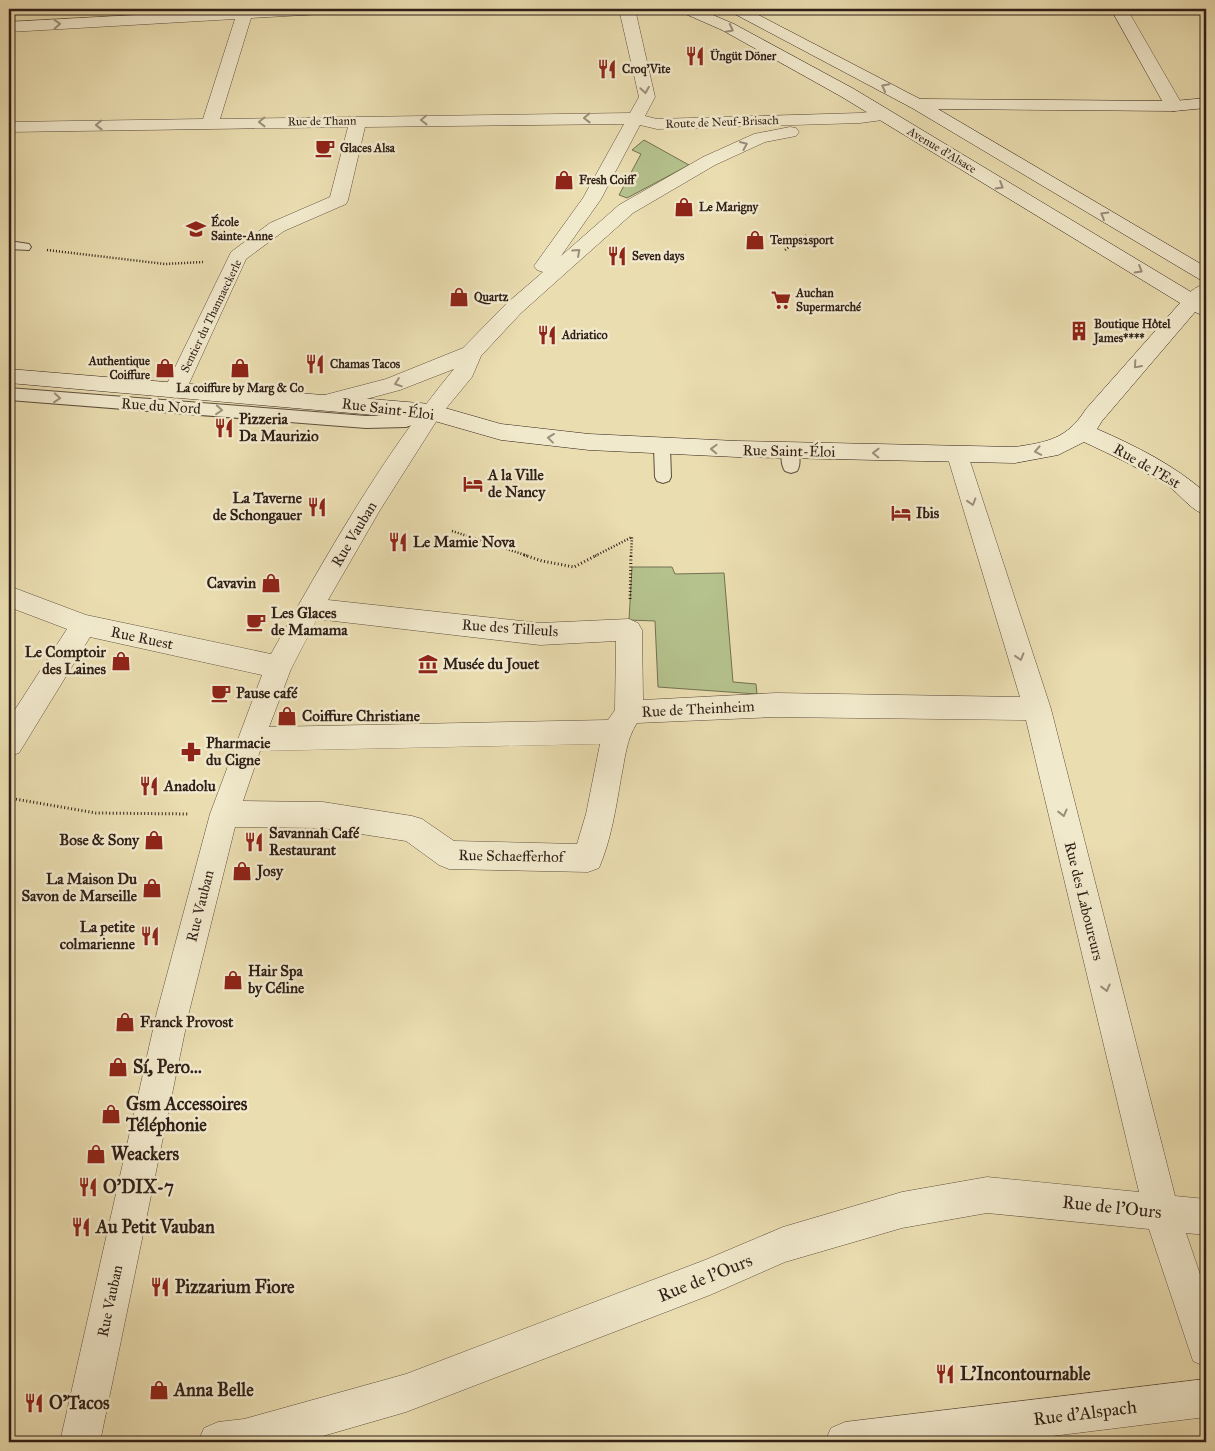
<svg xmlns="http://www.w3.org/2000/svg" width="1215" height="1451" viewBox="0 0 1215 1451" font-family="'IM FELL Great Primer',serif">
<style>
.green{fill:#b5c28d;stroke:#727052}
.lines{fill:none;stroke-linecap:round;stroke-linejoin:round}
.lane-casing{stroke:#5e4e3d;stroke-width:2}
.street-casing{stroke:#5e4e3d;stroke-width:1}
.secondary-casing{stroke:#2f1f17;stroke-width:1}
.path-far2{stroke:#2f1f17;stroke-width:2;stroke-dasharray:0.5 2;stroke-linecap:butt}
.path-far1{stroke:#2f1f17;stroke-width:2.5;stroke-dasharray:1 2;stroke-linecap:butt}
.path{stroke:#2f1f17;stroke-width:3;stroke-dasharray:1 2.5;stroke-linecap:butt}
.lane{fill:#f1e9cc;fill-rule:evenodd}
.street{fill:#f1e9cc;fill-rule:evenodd}
.secondary{fill:#f1e9cc;fill-rule:evenodd}
.oneway{stroke:#9a8e7b}
.labels{text-anchor:middle;stroke-width:5;stroke-linejoin:round;paint-order:stroke}
.far-poi-label{font-size:12px;font-weight:bold;fill:#2f1f17;stroke:#f1e9cc;text-anchor:start}
.far-street-label{font-size:12px;fill:#2f1f17;stroke:#f1e9cc}
.street-label{font-size:15px;fill:#2f1f17;stroke:#f1e9cc}
.poi-label{font-size:15px;font-weight:bold;fill:#2f1f17;stroke:#f1e9cc;text-anchor:start}
.near-poi-label{font-size:18px;font-weight:bold;fill:#2f1f17;stroke:#f1e9cc;text-anchor:start}
.near-street-label{font-size:18px;fill:#2f1f17;stroke:#f1e9cc}
</style>
<rect width="100%" height="100%" fill="#eaddb0"/>
<filter id="stains"><feTurbulence type="fractalNoise" baseFrequency=".004" numOctaves="4"/><feColorMatrix values="0 0 0 0 .2 0 0 0 0 .09 0 0 0 0 .02 0 0 0 .5 -.17"/></filter>
<radialGradient id="worn" r=".72"><stop offset=".6" stop-color="#630" stop-opacity="0"/><stop offset="1" stop-color="#630" stop-opacity=".3"/></radialGradient>
<g class="green">
<path d="M 644,140 L 689,165 L 627,198 L 619,195 L 641,154 L 632,150 Z"/>
<path d="M 632,567 L 672,567 L 675,574 L 724,573 L 733,682 L 756,684 L 757,694 L 658,687 L 655,621 L 629,620 Z"/>
</g>
<g class="lines">
<defs>
<g id="lane">
<path d="M 9,241 L 29,244 L 31,247 L 29,250 L 9,249 Z"/>
<path d="M 9,388 L 366,416 L 405,415 L 431,406 L 437,408 L 439,412 L 437,416 L 406,427 L 366,428 L 9,400 Z"/>
<path d="M 662,441 L 668,443 L 670,447 L 671,477 L 669,481 L 663,483 L 657,481 L 655,477 L 654,447 L 656,443 Z"/>
<path d="M 790,445 L 796,447 C 800,454 801,465 797,471 L 791,473 L 785,471 C 781,465 780,454 784,447 Z"/>
</g>
<g id="street">
<path d="M 245,9 L 330,9 L 327,12 L 322,14 L 251,18 L 220,119 L 630,113 L 639,97 L 619,9 L 635,9 L 655,97 L 645,116 L 657,119 L 860,113 L 884,110 L 890,111 L 893,115 L 890,119 L 860,123 L 657,129 L 640,125 L 601,199 L 561,256 L 619,205 L 703,157 L 754,134 L 790,127 L 796,128 L 799,132 L 796,136 L 765,142 L 715,165 L 633,213 L 521,313 L 481,356 L 472,377 L 439,417 L 380,510 L 328,600 L 540,623 L 629,619 L 638,623 L 642,630 L 643,700 L 776,693 L 1020,697 L 947,455 L 950,449 L 958,447 L 966,449 L 1051,709 L 1175,1196 L 1206,1199 L 1206,1235 L 1186,1233 L 1206,1292 L 1206,1367 L 1193,1361 L 1149,1229 L 987,1213 L 902,1228 L 785,1262 L 710,1295 L 406,1412 L 302,1442 L 198,1442 L 204,1428 L 218,1422 L 244,1419 L 406,1374 L 705,1260 L 783,1227 L 902,1192 L 987,1177 L 1139,1192 L 1026,720 L 776,717 L 637,723 C 626,740 625,759 621,778 C 616,808 611,840 599,868 L 588,872 L 449,869 L 439,865 L 406,841 L 323,828 L 235,827 L 189,1012 L 100,1442 L 60,1442 L 157,1012 L 210,814 L 262,675 L 90,637 L 19,753 L 9,756 L 9,719 L 67,629 L 9,607 L 9,586 L 86,615 L 271,654 C 326,556 382,456 454,369 L 400,390 L 325,410 L 317,407 L 314,402 L 317,397 L 386,379 L 463,348 L 507,303 L 543,272 L 537,270 L 534,266 L 583,198 L 624,124 L 365,127 L 348,200 L 346,204 L 284,231 L 246,259 L 186,390 L 183,395 L 175,398 L 167,395 L 164,390 L 231,252 L 270,223 L 330,197 L 348,127 L 9,132 L 9,122 L 203,119 L 235,19 L 9,32 L 9,22 ZM 317,619 L 540,645 L 616,641 L 615,710 L 608,720 L 269,727 L 291,669 ZM 600,744 L 586,814 L 577,844 L 454,841 L 422,819 L 412,816 L 323,802 L 243,801 L 260,751 Z"/>
<path d="M 1111,9 L 1127,9 L 1183,106 L 1180,110 L 1174,111 L 1168,110 L 1165,106 Z"/>
<path d="M 1206,284 L 1206,301 C 1199,307 1194,309 1185,307 L 1182,302 C 1187,293 1196,286 1206,284 Z"/>
<path d="M 1206,1379 L 1206,1417 L 1004,1442 L 825,1442 L 831,1428 L 845,1422 Z"/>
</g>
<g id="secondary">
<path d="M 678,9 L 699,9 L 734,24 L 854,89 L 1206,301 L 1206,317 L 1195,312 L 1102,421 L 1097,429 C 1136,446 1174,465 1206,493 L 1206,515 C 1190,510 1180,494 1167,485 C 1141,469 1112,455 1084,442 L 1058,455 L 1015,463 L 737,457 L 589,450 L 501,440 L 431,420 L 9,383 L 9,369 L 431,404 L 501,424 L 589,434 L 737,441 L 1015,447 C 1048,442 1067,439 1086,409 L 1180,303 L 842,97 L 722,30 L 681,12 Z"/>
<path d="M 728,9 L 747,9 L 920,99 L 1174,101 L 1206,98 L 1206,108 L 1174,111 L 938,109 L 1206,267 L 1206,281 L 1199,279 L 912,108 L 731,12 Z"/>
</g>
</defs>
<use href="#lane" class="lane-casing"/>
<use href="#street" class="street-casing"/>
<use href="#secondary" class="secondary-casing"/>
<path class="path-far2" d="M 791,245 L 806,235"/>
<g class="path-far1">
<path d="M 47,250 L 165,264 L 203,262"/>
<path d="M 785,250 L 793,244"/>
<path d="M 452,531 L 528,556"/>
<path d="M 595,556 L 632,537 L 631,556"/>
</g>
<g class="path">
<path d="M 524,555 L 542,561 L 574,567 L 597,555"/>
<path d="M 630,599 L 631,555"/>
<path d="M 9,798 L 96,813 L 189,814"/>
</g>
<use href="#lane" class="lane"/>
<use href="#street" class="street"/>
<use href="#secondary" class="secondary"/>
</g>
<defs><path id="oneway-chevron" d="M-2-3.5L2.5 0L-2 3.5" fill="none" stroke-width="1.6" stroke-linecap="round" stroke-linejoin="round" transform="scale(1.25)"/></defs>
<g class="oneway">
<use href="#oneway-chevron" transform="translate(57 24) rotate(-3)"/>
<use href="#oneway-chevron" transform="translate(730 29) rotate(27)"/>
<use href="#oneway-chevron" transform="translate(885 87) rotate(-152)"/>
<use href="#oneway-chevron" transform="translate(645 90) rotate(81)"/>
<use href="#oneway-chevron" transform="translate(587 118) rotate(179)"/>
<use href="#oneway-chevron" transform="translate(424 120) rotate(179)"/>
<use href="#oneway-chevron" transform="translate(262 122) rotate(179)"/>
<use href="#oneway-chevron" transform="translate(99 125) rotate(179)"/>
<use href="#oneway-chevron" transform="translate(744 145) rotate(-24)"/>
<use href="#oneway-chevron" transform="translate(1000 186) rotate(31)"/>
<use href="#oneway-chevron" transform="translate(1104 215) rotate(-150)"/>
<use href="#oneway-chevron" transform="translate(577 252) rotate(-42)"/>
<use href="#oneway-chevron" transform="translate(1139 270) rotate(31)"/>
<use href="#oneway-chevron" transform="translate(1137 365) rotate(131)"/>
<use href="#oneway-chevron" transform="translate(398 383) rotate(161)"/>
<use href="#oneway-chevron" transform="translate(57 398) rotate(5)"/>
<use href="#oneway-chevron" transform="translate(219 410) rotate(5)"/>
<use href="#oneway-chevron" transform="translate(551 438) rotate(-173)"/>
<use href="#oneway-chevron" transform="translate(714 449) rotate(-178)"/>
<use href="#oneway-chevron" transform="translate(1038 451) rotate(169)"/>
<use href="#oneway-chevron" transform="translate(876 453) rotate(-179)"/>
<use href="#oneway-chevron" transform="translate(972 502) rotate(73)"/>
<use href="#oneway-chevron" transform="translate(1020 657) rotate(73)"/>
<use href="#oneway-chevron" transform="translate(1063 813) rotate(76)"/>
<use href="#oneway-chevron" transform="translate(1106 988) rotate(76)"/>
</g>
<defs>
<symbol id="restaurant-bare" viewBox="-9 -9 18 18"><path d="M-5-6h1v4h1v-4h1v4h1v-4h1v5L-1.5 .5V6h-2V.5L-5-1ZM5-6V6H3V1.5H1.5Q1.5-4 5-6Z" fill="#8f2418" stroke="#f1e9cc" stroke-width="2.5" paint-order="stroke"/></symbol>
<symbol id="cafe-bare" viewBox="-9 -9 18 18"><path d="M-5.5-4.5H6V0H3Q3 3.5 0 3.5H-2.5Q-5.5 3.5-5.5 0ZM3-3.2v2h1.7v-2ZM-6 4.5H4V6H-6Z" fill="#8f2418" stroke="#f1e9cc" stroke-width="2.5" paint-order="stroke"/></symbol>
<symbol id="shop-bare" viewBox="-9 -9 18 18"><path d="M-5-2.5h2.3a2.7 3.5 0 0 1 5.4 0H5L5.5 6h-11ZM-1.5-2.5h3a1.5 2.3 0 0 0-3 0Z" fill="#8f2418" stroke="#f1e9cc" stroke-width="2.5" paint-order="stroke"/></symbol>
<symbol id="school-bare" viewBox="-9 -9 18 18"><path d="M0-5L7-2L0 1L-7-2ZM-4 1L0 2.5L4 1V4Q0 6-4 4Z" fill="#8f2418" stroke="#f1e9cc" stroke-width="2.5" paint-order="stroke"/></symbol>
<symbol id="supermarket-bare" viewBox="-9 -9 18 18"><path d="M-6-5.5h2.5l.6 2H6L4.5 2H-2.5L-4.4-4H-6ZM-1.5 3.2a1.3 1.3 0 1 0 .1 0ZM3 3.2a1.3 1.3 0 1 0 .1 0Z" fill="#8f2418" stroke="#f1e9cc" stroke-width="2.5" paint-order="stroke"/></symbol>
<symbol id="building-bare" viewBox="-9 -9 18 18"><path d="M-4-6H4V6H1V3H-1V6H-4ZM-2.5-4.3h1.7v1.8h-1.7ZM.8-4.3h1.7v1.8H.8ZM-2.5-1h1.7V.8h-1.7ZM.8-1h1.7V.8H.8Z" fill="#8f2418" stroke="#f1e9cc" stroke-width="2.5" paint-order="stroke"/></symbol>
<symbol id="hotel-bare" viewBox="-9 -9 18 18"><path d="M-6-4.5h1.5V1H6V5H4.5V3h-9V5H-6ZM-4 0a1.8 1.8 0 1 1 3.6 0ZM.5 0V-2.5h3Q6-2.5 6 0Z" fill="#8f2418" stroke="#f1e9cc" stroke-width="2.5" paint-order="stroke"/></symbol>
<symbol id="museum-bare" viewBox="-9 -9 18 18"><path d="M0-6L6-3V-2H-6V-3ZM-5-1h2V3h-2ZM-1-1h2V3h-2ZM3-1h2V3H3ZM-6 4H6V6H-6Z" fill="#8f2418" stroke="#f1e9cc" stroke-width="2.5" paint-order="stroke"/></symbol>
<symbol id="pharmacy-bare" viewBox="-9 -9 18 18"><path d="M-2-6h4v4h4v4h-4v4h-4v-4h-4v-4h4Z" fill="#8f2418" stroke="#f1e9cc" stroke-width="2.5" paint-order="stroke"/></symbol>
</defs>
<g fill-rule="evenodd">
<use href="#restaurant-bare" x="681" y="42" width="28" height="28"/>
<use href="#restaurant-bare" x="593" y="55" width="28" height="28"/>
<use href="#cafe-bare" x="311" y="134" width="28" height="28"/>
<use href="#shop-bare" x="550" y="166" width="28" height="28"/>
<use href="#shop-bare" x="670" y="193" width="28" height="28"/>
<use href="#school-bare" x="182" y="215" width="28" height="28"/>
<use href="#shop-bare" x="741" y="226" width="28" height="28"/>
<use href="#restaurant-bare" x="603" y="242" width="28" height="28"/>
<use href="#shop-bare" x="445" y="283" width="28" height="28"/>
<use href="#supermarket-bare" x="767" y="286" width="28" height="28"/>
<use href="#building-bare" x="1065" y="317" width="28" height="28"/>
<use href="#restaurant-bare" x="533" y="321" width="28" height="28"/>
<use href="#restaurant-bare" x="301" y="350" width="28" height="28"/>
<use href="#shop-bare" x="151" y="354" width="28" height="28"/>
<use href="#shop-bare" x="226" y="354" width="28" height="28"/>
<use href="#restaurant-bare" x="210" y="414" width="28" height="28"/>
<use href="#hotel-bare" x="459" y="470" width="28" height="28"/>
<use href="#restaurant-bare" x="303" y="493" width="28" height="28"/>
<use href="#hotel-bare" x="887" y="499" width="28" height="28"/>
<use href="#restaurant-bare" x="384" y="528" width="28" height="28"/>
<use href="#shop-bare" x="257" y="569" width="28" height="28"/>
<use href="#cafe-bare" x="242" y="608" width="28" height="28"/>
<use href="#shop-bare" x="107" y="647" width="28" height="28"/>
<use href="#museum-bare" x="414" y="650" width="28" height="28"/>
<use href="#cafe-bare" x="207" y="679" width="28" height="28"/>
<use href="#shop-bare" x="273" y="702" width="28" height="28"/>
<use href="#pharmacy-bare" x="177" y="738" width="28" height="28"/>
<use href="#restaurant-bare" x="135" y="772" width="28" height="28"/>
<use href="#shop-bare" x="140" y="826" width="28" height="28"/>
<use href="#restaurant-bare" x="240" y="828" width="28" height="28"/>
<use href="#shop-bare" x="228" y="857" width="28" height="28"/>
<use href="#shop-bare" x="138" y="874" width="28" height="28"/>
<use href="#restaurant-bare" x="136" y="922" width="28" height="28"/>
<use href="#shop-bare" x="219" y="966" width="28" height="28"/>
<use href="#shop-bare" x="111" y="1008" width="28" height="28"/>
<use href="#shop-bare" x="104" y="1053" width="28" height="28"/>
<use href="#shop-bare" x="97" y="1100" width="28" height="28"/>
<use href="#shop-bare" x="82" y="1140" width="28" height="28"/>
<use href="#restaurant-bare" x="74" y="1173" width="28" height="28"/>
<use href="#restaurant-bare" x="67" y="1213" width="28" height="28"/>
<use href="#restaurant-bare" x="146" y="1273" width="28" height="28"/>
<use href="#restaurant-bare" x="931" y="1360" width="28" height="28"/>
<use href="#shop-bare" x="145" y="1376" width="28" height="28"/>
<use href="#restaurant-bare" x="20" y="1389" width="28" height="28"/>
</g>
<g class="labels">
<g class="far-poi-label">
<text x="710" y="60">Üngüt Döner</text>
<text x="622" y="73">Croq'Vite</text>
<text x="340" y="152">Glaces Alsa</text>
<text x="579" y="184">Fresh Coiff</text>
<text x="699" y="211">Le Marigny</text>
<text x="211" y="226">École<tspan x="211" dy="14">Sainte-Anne</tspan></text>
<text x="770" y="244">Temps2sport</text>
<text x="632" y="260">Seven days</text>
<text x="796" y="297">Auchan<tspan x="796" dy="14">Supermarché</tspan></text>
<text x="474" y="301">Quartz</text>
<text x="1094" y="328">Boutique Hôtel<tspan x="1094" dy="14">James****</tspan></text>
<text x="562" y="339">Adriatico</text>
<text x="150" y="365" text-anchor="end">Authentique<tspan x="150" dy="14">Coiffure</tspan></text>
<text x="330" y="368">Chamas Tacos</text>
<text x="240" y="392" text-anchor="middle">La coiffure by Marg &amp; Co</text>
</g>
<g class="far-street-label">
<text transform="translate(322 121) rotate(-1)" y="4">Rue de Thann</text>
<text transform="translate(722 122) rotate(-2)" y="4">Route de Neuf-Brisach</text>
<text transform="translate(942 150) rotate(31)" y="4">Avenue d'Alsace</text>
<text transform="translate(211 316) rotate(-64)" y="4">Sentier du Thannaeckerle</text>
</g>
<g class="street-label">
<text transform="translate(161 406) rotate(4)" y="5">Rue du Nord</text>
<text transform="translate(388 409) rotate(7)" y="5">Rue Saint-Éloi</text>
<text transform="translate(789 451) rotate(1)" y="5">Rue Saint-Éloi</text>
<text transform="translate(1147 466) rotate(30)" y="5">Rue de l'Est</text>
<text transform="translate(354 534) rotate(-59)" y="5">Rue Vauban</text>
<text transform="translate(510 628) rotate(4)" y="5">Rue des Tilleuls</text>
<text transform="translate(142 638) rotate(12)" y="5">Rue Ruest</text>
<text transform="translate(698 709) rotate(-3)" y="5">Rue de Theinheim</text>
<text transform="translate(511 856) rotate(1)" y="5">Rue Schaefferhof</text>
<text transform="translate(1084 901) rotate(76)" y="5">Rue des Laboureurs</text>
<text transform="translate(200 906) rotate(-76)" y="5">Rue Vauban</text>
<text transform="translate(110 1301) rotate(-78)" y="5">Rue Vauban</text>
</g>
<g class="poi-label">
<text x="239" y="424">Pizzeria<tspan x="239" dy="17">Da Maurizio</tspan></text>
<text x="488" y="480">A la Ville<tspan x="488" dy="17">de Nancy</tspan></text>
<text x="302" y="503" text-anchor="end">La Taverne<tspan x="302" dy="17">de Schongauer</tspan></text>
<text x="916" y="518">Ibis</text>
<text x="413" y="547">Le Mamie Nova</text>
<text x="256" y="588" text-anchor="end">Cavavin</text>
<text x="271" y="618">Les Glaces<tspan x="271" dy="17">de Mamama</tspan></text>
<text x="106" y="657" text-anchor="end">Le Comptoir<tspan x="106" dy="17">des Laines</tspan></text>
<text x="443" y="669">Musée du Jouet</text>
<text x="236" y="698">Pause café</text>
<text x="302" y="721">Coiffure Christiane</text>
<text x="206" y="748">Pharmacie<tspan x="206" dy="17">du Cigne</tspan></text>
<text x="164" y="791">Anadolu</text>
<text x="269" y="838">Savannah Café<tspan x="269" dy="17">Restaurant</tspan></text>
<text x="139" y="845" text-anchor="end">Bose &amp; Sony</text>
<text x="257" y="876">Josy</text>
<text x="137" y="884" text-anchor="end">La Maison Du<tspan x="137" dy="17">Savon de Marseille</tspan></text>
<text x="135" y="932" text-anchor="end">La petite<tspan x="135" dy="17">colmarienne</tspan></text>
<text x="248" y="976">Hair Spa<tspan x="248" dy="17">by Céline</tspan></text>
<text x="140" y="1027">Franck Provost</text>
</g>
<g class="near-poi-label">
<text x="133" y="1073">Sí, Pero…</text>
<text x="126" y="1110">Gsm Accessoires<tspan x="126" dy="21">Téléphonie</tspan></text>
<text x="111" y="1160">Weackers</text>
<text x="103" y="1193">O'DIX-7</text>
<text x="96" y="1233">Au Petit Vauban</text>
<text x="175" y="1293">Pizzarium Fiore</text>
<text x="960" y="1380">L'Incontournable</text>
<text x="174" y="1396">Anna Belle</text>
<text x="49" y="1409">O'Tacos</text>
</g>
<g class="near-street-label">
<text transform="translate(1112 1207) rotate(6)" y="6">Rue de l'Ours</text>
<text transform="translate(705 1278) rotate(-22)" y="6">Rue de l'Ours</text>
<text transform="translate(1085 1413) rotate(-7)" y="6">Rue d'Alspach</text>
</g>
</g>
<rect width="1215" height="1451" fill="none" stroke="#eaddb0" stroke-width="30"/>
<rect x="10" y="10" width="1195" height="1431" fill="none" stroke="#2f1f17" stroke-width="2.5"/>
<rect x="15" y="15" width="1185" height="1421" fill="none" stroke="#2f1f17"/>
<rect width="100%" height="100%" filter="url(#stains)"/>
<rect width="100%" height="100%" fill="url(#worn)"/>
</svg>
